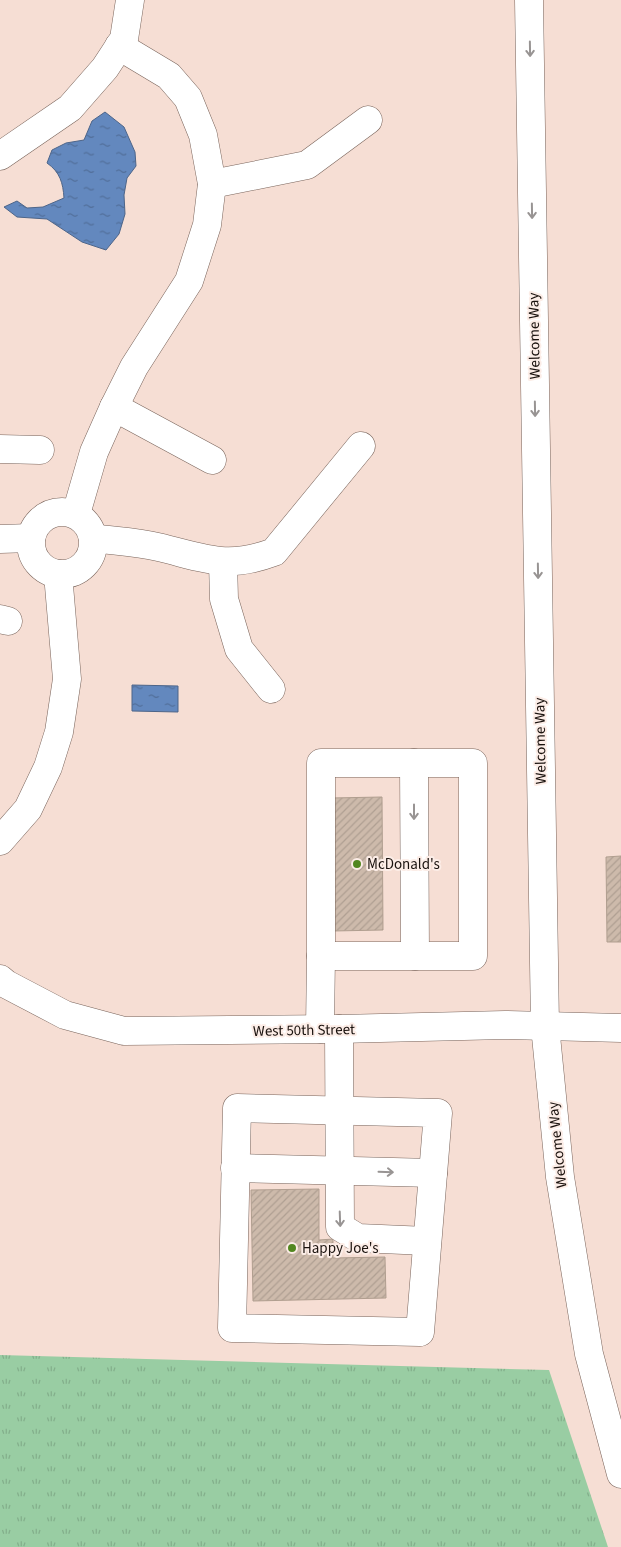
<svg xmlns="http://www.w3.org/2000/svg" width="621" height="1547" viewBox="0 0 621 1547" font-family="'Source Sans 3',sans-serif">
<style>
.park{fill:url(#park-tufts)}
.water{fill:url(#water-ripples);stroke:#4d6589}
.building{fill:url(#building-hatch);stroke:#b09e8f}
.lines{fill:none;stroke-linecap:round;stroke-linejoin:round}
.minor-casing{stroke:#79645b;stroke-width:29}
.highway-casing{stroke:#79645b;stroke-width:29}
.minor{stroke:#fff;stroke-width:28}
.highway{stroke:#fff;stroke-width:28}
.oneway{stroke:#989493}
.poi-dot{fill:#528720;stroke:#fcede7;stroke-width:2}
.labels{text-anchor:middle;stroke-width:4;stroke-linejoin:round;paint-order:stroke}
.street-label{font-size:15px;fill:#1a120e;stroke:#fcede7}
.poi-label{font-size:15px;fill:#1a120e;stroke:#fcede7;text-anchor:start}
</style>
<defs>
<pattern id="park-tufts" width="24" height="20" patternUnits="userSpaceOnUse" patternTransform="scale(1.25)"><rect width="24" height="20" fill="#99cda3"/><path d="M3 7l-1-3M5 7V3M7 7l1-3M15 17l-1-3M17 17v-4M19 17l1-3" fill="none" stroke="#83af8b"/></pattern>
<pattern id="water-ripples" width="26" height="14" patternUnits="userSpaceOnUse" patternTransform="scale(1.25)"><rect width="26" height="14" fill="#6388be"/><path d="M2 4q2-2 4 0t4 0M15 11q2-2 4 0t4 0" fill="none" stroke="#516e99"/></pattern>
<pattern id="building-hatch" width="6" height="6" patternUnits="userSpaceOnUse" patternTransform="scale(1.25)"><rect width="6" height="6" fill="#cdbaab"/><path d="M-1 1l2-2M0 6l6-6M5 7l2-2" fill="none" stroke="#af9f92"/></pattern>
</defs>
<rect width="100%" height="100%" fill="#f6ded4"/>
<path class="park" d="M 0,1355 L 549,1370 L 608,1547 L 0,1547 Z"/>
<g class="water">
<path d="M 105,112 L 124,127 L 135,152 L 136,166 L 127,178 L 124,195 L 125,214 L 119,234 L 106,250 L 82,242 L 47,219 L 17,217 L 4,207 L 17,201 L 27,208 L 43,207 L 64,198 C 63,183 60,172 47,163 L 52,150 L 66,143 L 84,140 L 92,121 Z"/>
<path d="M 132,685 L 178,686 L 178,712 L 132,711 Z"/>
</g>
<g class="building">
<path d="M 382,797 L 383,930 L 333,931 L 331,798 Z"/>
<path d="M 621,856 L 621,942 L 607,942 L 606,857 Z"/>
<path d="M 319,1189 L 319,1240 L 333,1239 L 333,1258 L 385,1257 L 386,1298 L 253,1301 L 251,1190 Z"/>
</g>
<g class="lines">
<defs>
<g id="minor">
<path d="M 0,156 L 70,108 L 105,68 L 124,39 L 130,0"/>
<path d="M 212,184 L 307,165 L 368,120"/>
<path d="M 114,407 L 212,460"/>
<path d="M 0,449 L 40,450"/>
<circle cx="62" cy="543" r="31"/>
<path d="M 76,514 L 94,452 L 114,407 L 134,367 L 189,281 L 207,225 L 212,184 L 203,135 L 188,98 L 169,76 L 119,46"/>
<path d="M 93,538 C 114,541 137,542 158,547 C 205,558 226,570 274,552 L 361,446"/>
<path d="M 0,539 L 31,538"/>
<path d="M 223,562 L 224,599 L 239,649 L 271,689"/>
<path d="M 0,619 L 8,621"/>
<rect x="321" y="763" width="152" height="193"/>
<path d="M 414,763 L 415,956"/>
<path d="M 0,841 L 28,809 L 48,767 L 59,732 L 67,679 L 58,574"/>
<path d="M 0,979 L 6,984 L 65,1015 L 124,1031 L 339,1029 L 505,1025 L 621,1028"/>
<path d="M 320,1029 L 321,956"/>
<path d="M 339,1029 L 340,1227 L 358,1238 L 427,1241"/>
<path d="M 237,1108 L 438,1113 L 420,1332 L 232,1328 Z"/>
<path d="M 235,1168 L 433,1173"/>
</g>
<path id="highway" d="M 529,0 L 545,1026 L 560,1177 L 589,1354 L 621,1474"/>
</defs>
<use href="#minor" class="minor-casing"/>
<use href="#highway" class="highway-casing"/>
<use href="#minor" class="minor"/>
<use href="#highway" class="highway"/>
</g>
<defs><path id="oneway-shaft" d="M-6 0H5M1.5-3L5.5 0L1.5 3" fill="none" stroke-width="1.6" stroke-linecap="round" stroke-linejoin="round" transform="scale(1.25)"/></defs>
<g class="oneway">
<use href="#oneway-shaft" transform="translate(530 49) rotate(89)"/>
<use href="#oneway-shaft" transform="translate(532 211) rotate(89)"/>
<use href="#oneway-shaft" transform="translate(535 409) rotate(89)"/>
<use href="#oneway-shaft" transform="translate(538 571) rotate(89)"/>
<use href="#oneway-shaft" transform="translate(414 812) rotate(90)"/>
<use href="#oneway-shaft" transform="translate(386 1172) rotate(2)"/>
<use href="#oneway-shaft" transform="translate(340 1219) rotate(88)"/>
</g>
<g class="poi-dot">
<circle cx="357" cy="864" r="5"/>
<circle cx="292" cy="1248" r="5"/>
</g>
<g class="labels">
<g class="street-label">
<text transform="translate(534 336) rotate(-91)" y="5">Welcome Way</text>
<text transform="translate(540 741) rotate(-91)" y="5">Welcome Way</text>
<text transform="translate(304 1030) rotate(-1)" y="5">West 50th Street</text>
<text transform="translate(557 1145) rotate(-96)" y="5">Welcome Way</text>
</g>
<g class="poi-label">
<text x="367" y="869">McDonald's</text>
<text x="302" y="1253">Happy Joe's</text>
</g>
</g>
</svg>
